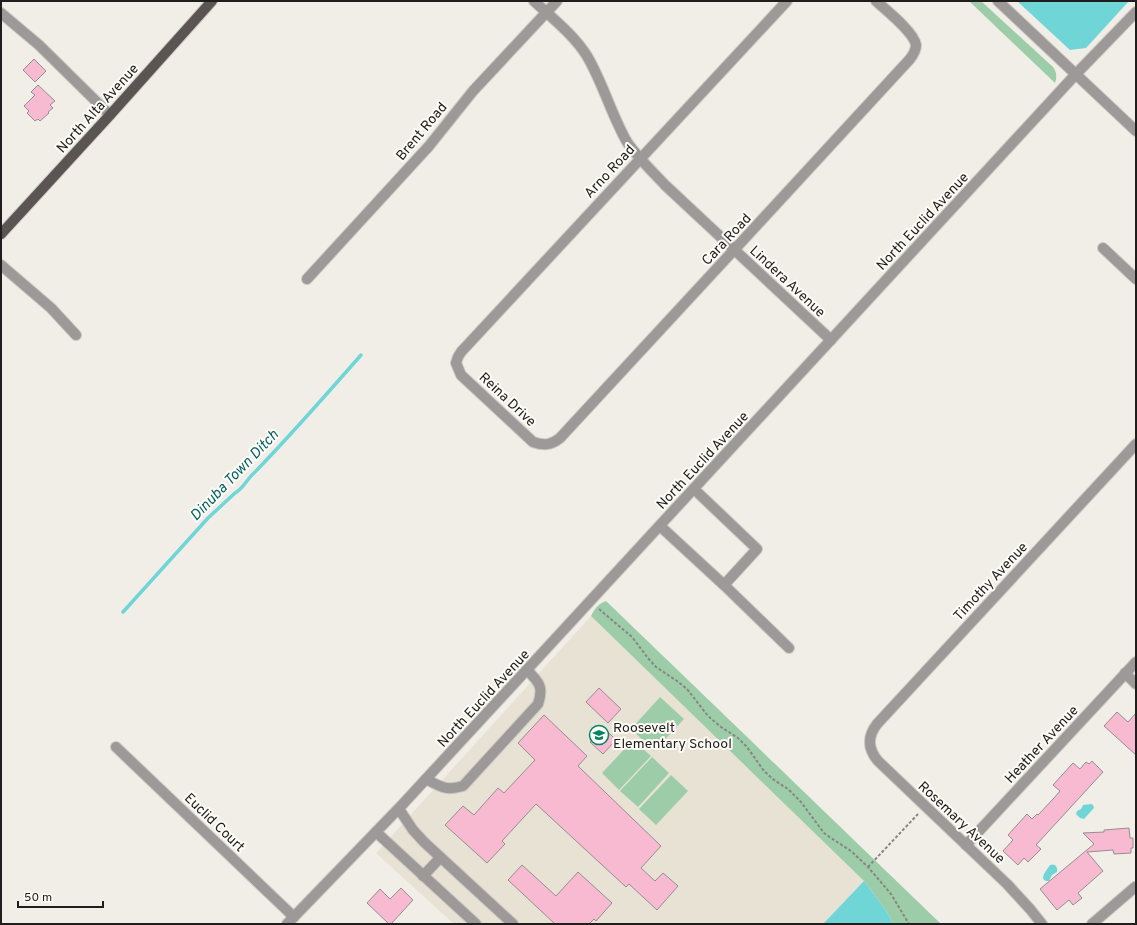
<svg xmlns="http://www.w3.org/2000/svg" width="1137" height="925" viewBox="0 0 1137 925" font-family="Overpass,sans-serif">
<style>
.built{fill:#e7e2d4}
.green{fill:#9dcca9}
.water{fill:#6fd5d7}
.lines{fill:none;stroke-linecap:round;stroke-linejoin:round}
.stream{stroke:#6fd5d7;stroke-width:3.5}
.building{fill:#f7bad0;stroke:#958e90}
.minor-casing{stroke:#cac9c2;stroke-width:12}
.major-casing{stroke:#cac9c2;stroke-width:12}
.path{stroke:#888682;stroke-width:2;stroke-dasharray:3 2;stroke-linecap:butt}
.minor{stroke:#9c9998;stroke-width:10}
.major{stroke:#5a5553;stroke-width:10}
.labels{text-anchor:middle;stroke-width:4;stroke-linejoin:round;paint-order:stroke}
.street-label{font-size:14px;fill:#1f1e1c;stroke:#fdfbf5}
.poi-label{font-size:14px;fill:#1f1e1c;stroke:#fdfbf5;text-anchor:start}
.water-label{font-size:15px;font-style:italic;fill:#056264;stroke:#fdfbf5}
</style>
<rect width="100%" height="100%" fill="#f0eee7"/>
<path class="built" d="M 591,616 L 864,881 L 823,924 L 454,924 L 376,853 Z"/>
<g class="green">
<path d="M 969,1 L 981,1 L 1053,67 C 1057,73 1057,76 1055,83 Z"/>
<path d="M 606,601 L 941,924 L 893,924 L 887,912 L 864,881 L 591,616 C 595,608 598,604 606,601 Z"/>
<path d="M 660,697 L 684,719 L 654,751 L 631,729 Z"/>
<path d="M 633,740 L 651,756 L 619,790 L 602,773 Z"/>
<path d="M 652,757 L 669,773 L 638,807 L 620,791 Z"/>
<path d="M 671,775 L 688,791 L 656,825 L 639,809 Z"/>
</g>
<g class="water">
<path d="M 1017,1 L 1129,1 L 1086,48 L 1070,50 Z"/>
<path d="M 1091,804 L 1093,805 L 1094,808 L 1084,819 L 1080,818 L 1076,814 L 1077,811 L 1081,809 L 1083,805 Z"/>
<path d="M 1050,865 C 1055,863 1058,867 1057,872 L 1052,875 L 1049,881 L 1046,881 L 1043,879 C 1043,873 1047,870 1050,865 Z"/>
<path d="M 864,881 L 887,912 L 893,924 L 823,924 Z"/>
</g>
<g class="lines">
<path class="stream" d="M 123,612 L 208,518 L 235,493 C 243,489 247,479 254,473 C 291,435 326,395 361,355"/>
</g>
<g class="building">
<path d="M 34,59 L 46,71 L 35,82 L 23,70 Z"/>
<path d="M 38,85 L 55,101 L 50,105 L 53,108 L 48,112 L 49,113 L 40,121 L 38,119 L 35,121 L 27,113 L 29,111 L 24,106 L 35,95 L 31,92 Z"/>
<path d="M 599,688 L 621,709 L 608,723 L 586,702 Z"/>
<path d="M 1117,712 L 1128,722 L 1136,713 L 1136,755 L 1104,726 Z"/>
<path d="M 544,715 L 587,756 L 578,766 L 661,846 L 641,868 L 655,881 L 663,873 L 678,886 L 657,910 L 629,884 L 626,887 L 536,804 L 502,841 L 505,844 L 487,863 L 445,825 L 463,806 L 474,815 L 498,788 L 504,793 L 535,760 L 518,743 Z"/>
<path d="M 604,728 L 616,740 L 603,754 L 590,742 Z"/>
<path d="M 1092,761 L 1103,772 L 1036,845 L 1041,849 L 1028,862 L 1024,858 L 1018,865 L 1003,851 L 1013,840 L 1008,835 L 1027,814 L 1032,819 L 1037,814 L 1038,815 L 1054,798 L 1060,791 L 1053,785 L 1073,763 L 1080,769 L 1086,762 L 1089,764 Z"/>
<path d="M 1129,828 L 1130,838 L 1133,838 L 1133,848 L 1131,848 L 1131,853 L 1114,854 L 1113,850 L 1087,852 L 1103,871 L 1078,893 L 1082,898 L 1073,905 L 1069,900 L 1057,910 L 1040,889 L 1094,844 L 1083,833 L 1104,832 L 1104,830 Z"/>
<path d="M 522,865 L 556,896 L 578,872 L 612,903 L 596,921 L 594,919 L 589,924 L 555,924 L 508,880 Z"/>
<path d="M 401,888 L 413,900 L 391,924 L 389,924 L 367,903 L 380,889 L 390,899 Z"/>
</g>
<g class="lines">
<defs>
<g id="minor">
<path d="M 534,1 C 552,18 574,35 587,56 C 603,83 611,114 627,142 C 638,158 652,171 665,185 L 831,340"/>
<path d="M 787,1 L 461,352 L 458,357 L 456,363 L 461,375 L 533,442 C 544,446 551,445 560,438 L 734,250 L 910,59 C 913,55 916,50 916,45 C 914,32 886,10 876,1"/>
<path d="M 998,1 L 1136,131"/>
<path d="M 1,13 L 39,45 L 110,115"/>
<path d="M 1103,248 L 1136,279"/>
<path d="M 1,265 L 51,308 L 76,335"/>
<path d="M 307,279 L 429,146 L 473,91 L 557,1"/>
<path d="M 660,526 L 724,585 L 757,549 L 694,489"/>
<path d="M 724,585 L 789,648"/>
<path d="M 1125,673 L 1136,684"/>
<path d="M 116,747 L 294,917"/>
<path d="M 426,779 C 441,787 446,791 463,786 L 538,704 C 544,687 539,682 527,670"/>
<path d="M 399,809 L 413,830 L 424,842 L 513,924"/>
<path d="M 376,832 L 476,924"/>
<path d="M 966,845 L 1136,662"/>
<path d="M 423,876 L 440,858"/>
<path d="M 287,924 L 402,805 L 1076,74 L 1136,12"/>
<path d="M 1042,924 L 1030,909 L 1007,884 L 878,761 C 868,749 867,737 877,724 L 1136,444"/>
<path d="M 1092,924 L 1135,887"/>
</g>
<path id="major" d="M 1,234 L 110,115 L 212,1"/>
</defs>
<use href="#minor" class="minor-casing"/>
<use href="#major" class="major-casing"/>
<g class="path">
<path d="M 599,609 L 632,637 L 648,658 L 656,667 L 677,681 L 687,689 L 708,716 L 721,727 L 738,738 L 747,747 L 764,771 L 774,780 L 788,789 L 801,802 L 824,833 L 831,838 L 851,851 L 868,867 L 891,894 L 909,924"/>
<path d="M 868,867 L 918,814"/>
</g>
<use href="#minor" class="minor"/>
<use href="#major" class="major"/>
</g>
<defs>
<symbol id="school-ring" viewBox="-11 -11 22 22"><circle r="9.5" fill="#fdfbf5" stroke="#058364" stroke-width="1.5"/><path d="M0-5L7-2L0 1L-7-2ZM-4 1L0 2.5L4 1V4Q0 6-4 4Z" fill="#058364"/></symbol>
</defs>
<g fill-rule="evenodd">
<use href="#school-ring" x="588" y="724" width="22" height="22"/>
</g>
<g class="labels">
<g class="street-label">
<text transform="translate(97 108) rotate(-48)" y="5">North Alta Avenue</text>
<text transform="translate(421 131) rotate(-50)" y="5">Brent Road</text>
<text transform="translate(609 171) rotate(-47)" y="5">Arno Road</text>
<text transform="translate(922 221) rotate(-47)" y="5">North Euclid Avenue</text>
<text transform="translate(726 239) rotate(-47)" y="5">Cara Road</text>
<text transform="translate(788 281) rotate(43)" y="5">Lindera Avenue</text>
<text transform="translate(508 399) rotate(43)" y="5">Reina Drive</text>
<text transform="translate(702 460) rotate(-47)" y="5">North Euclid Avenue</text>
<text transform="translate(990 581) rotate(-47)" y="5">Timothy Avenue</text>
<text transform="translate(483 698) rotate(-47)" y="5">North Euclid Avenue</text>
<text transform="translate(1041 744) rotate(-47)" y="5">Heather Avenue</text>
<text transform="translate(215 822) rotate(44)" y="5">Euclid Court</text>
<text transform="translate(962 822) rotate(43)" y="5">Rosemary Avenue</text>
</g>
<g class="poi-label">
<text x="613" y="732">Roosevelt<tspan x="613" dy="16">Elementary School</tspan></text>
</g>
<g class="water-label">
<text transform="translate(234 475) rotate(-46)" y="5">Dinuba Town Ditch</text>
</g>
</g>
<rect width="1137" height="925" fill="none" stroke="#1f1e1c" stroke-width="4"/>
<path d="M18 901v6h85v-6" fill="none" stroke="#1f1e1c" stroke-width="2"/>
<text x="24" y="901" font-size="12" fill="#1f1e1c" stroke="#fdfbf5" stroke-width="3" paint-order="stroke">50 m</text>
</svg>
